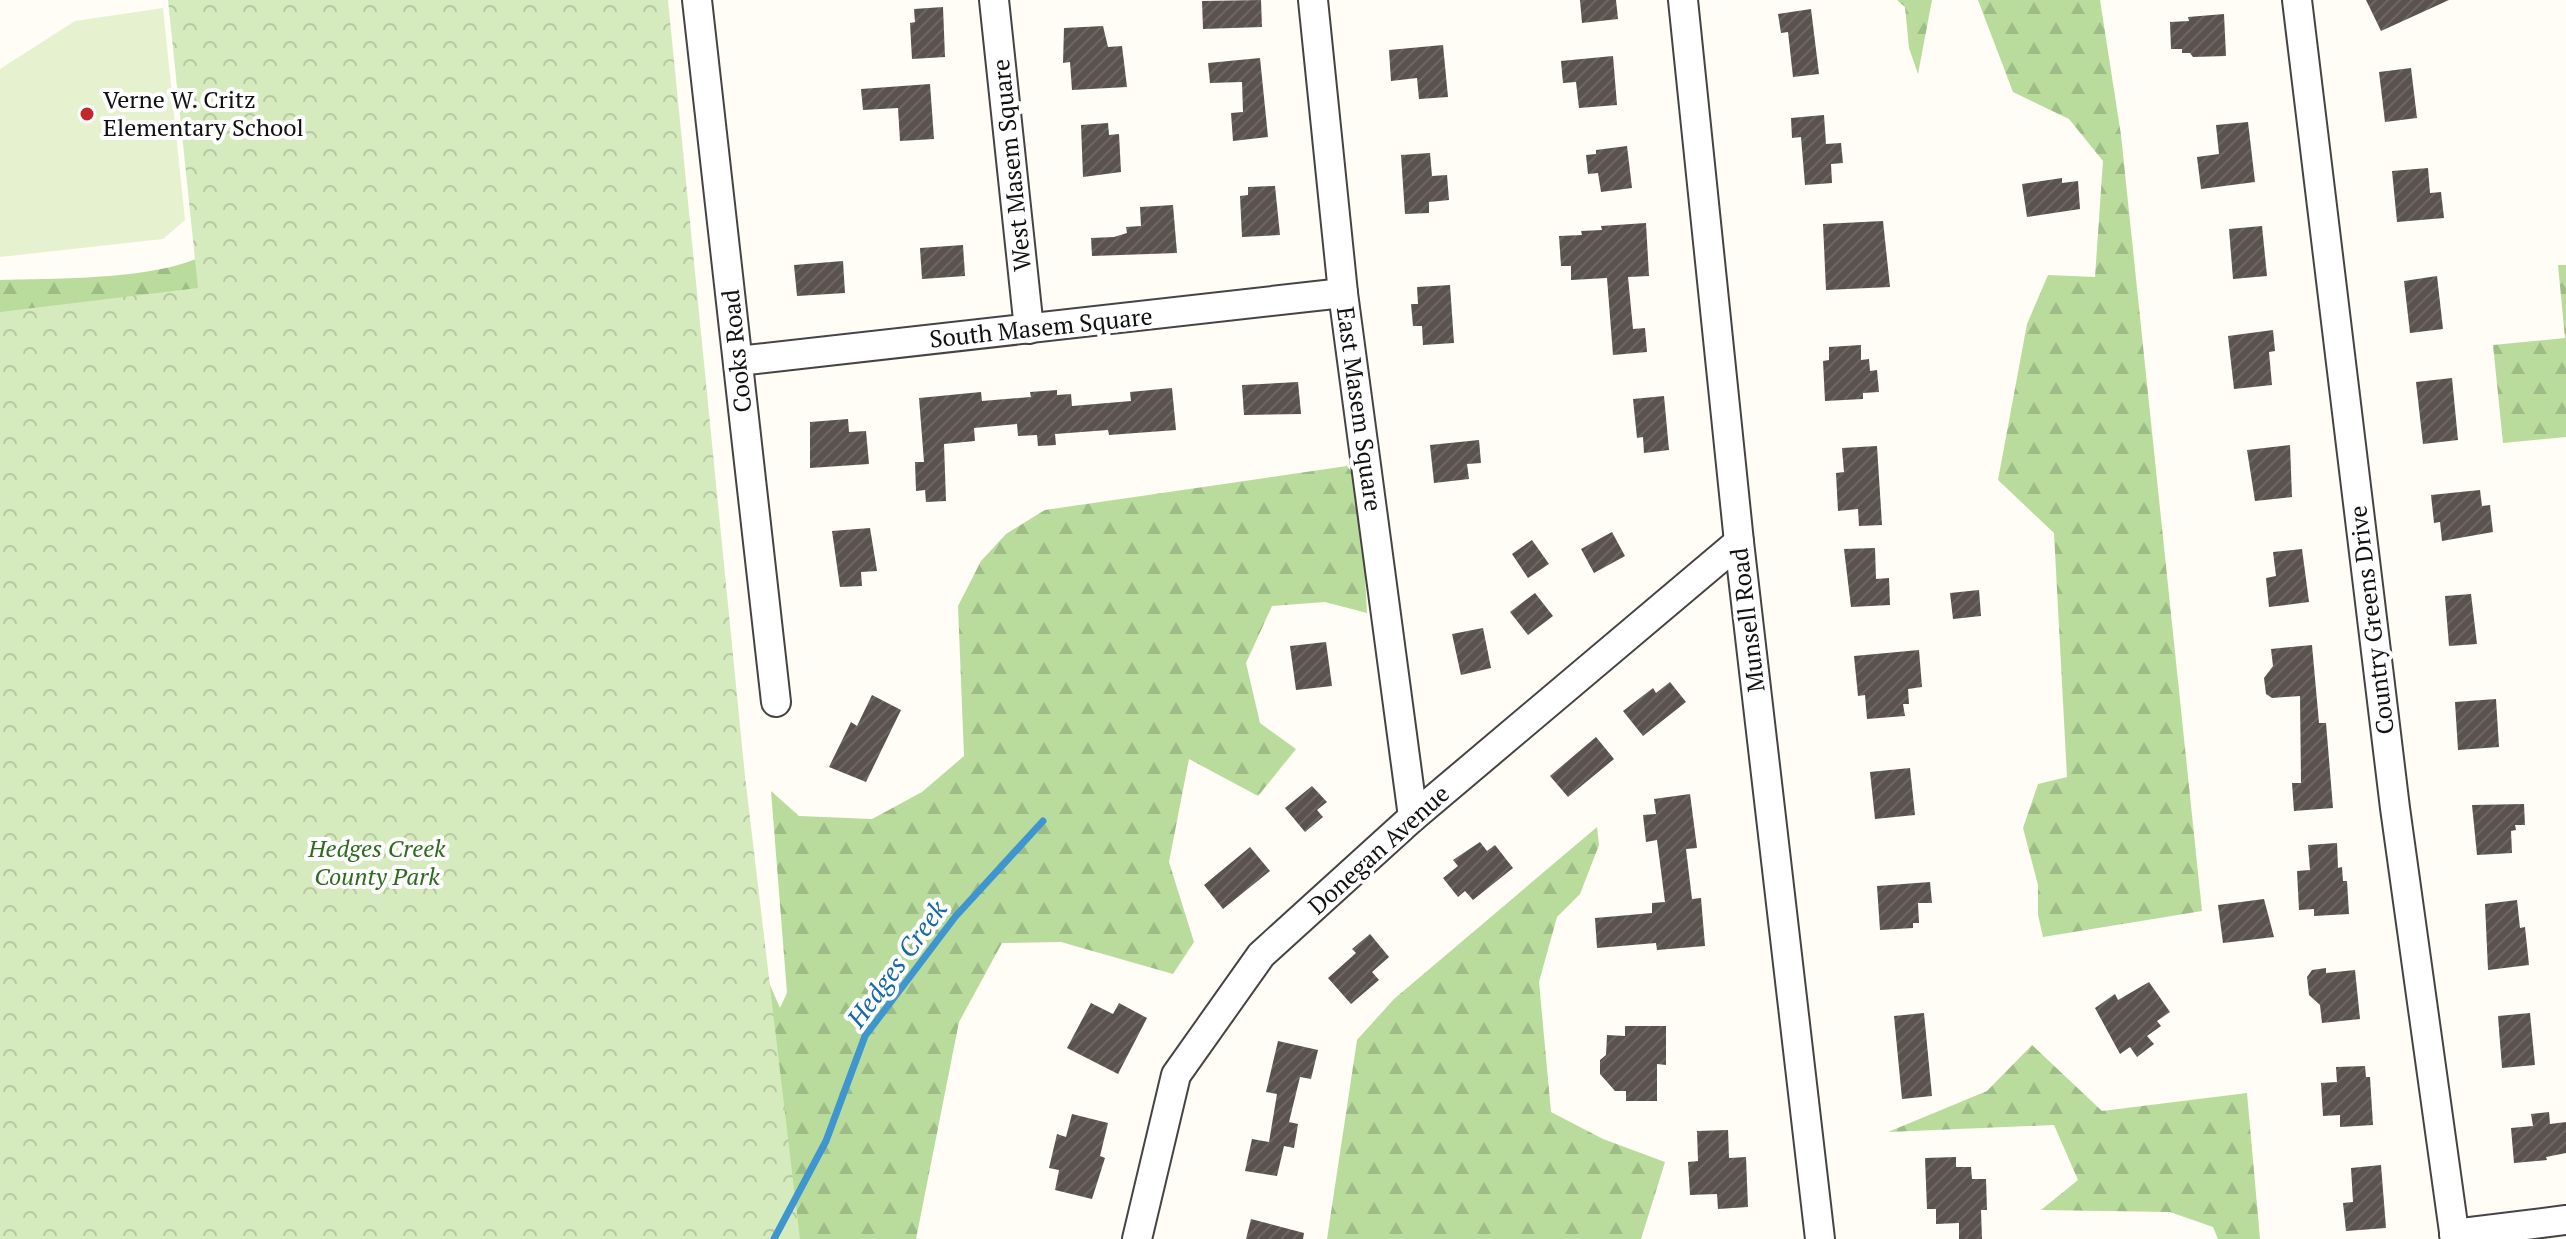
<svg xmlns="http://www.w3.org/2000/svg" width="2566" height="1239" viewBox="0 0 2566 1239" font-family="'PT Serif',serif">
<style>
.forest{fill:url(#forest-firs)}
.park{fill:url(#park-crowns)}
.pitch{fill:#e6f2cf}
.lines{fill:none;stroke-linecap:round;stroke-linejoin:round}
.stream{stroke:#3f96cf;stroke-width:7}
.building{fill:url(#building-hatch)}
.minor-casing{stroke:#444;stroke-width:32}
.minor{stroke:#fff;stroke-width:28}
.poi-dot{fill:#c4262e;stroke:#fff;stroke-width:3}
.labels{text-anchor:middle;stroke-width:8;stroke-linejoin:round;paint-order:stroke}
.poi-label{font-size:24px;fill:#111;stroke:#fff;text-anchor:start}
.street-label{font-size:24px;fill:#111;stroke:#fff}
.park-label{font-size:24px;font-style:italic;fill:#2f6b1f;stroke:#fff}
.water-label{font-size:26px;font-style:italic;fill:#1768a6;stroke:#fff}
</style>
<defs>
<pattern id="forest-firs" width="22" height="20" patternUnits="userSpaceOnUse" patternTransform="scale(2)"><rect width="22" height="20" fill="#b9dc9c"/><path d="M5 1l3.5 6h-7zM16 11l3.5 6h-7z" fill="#9ebc85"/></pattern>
<pattern id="park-crowns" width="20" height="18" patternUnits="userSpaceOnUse" patternTransform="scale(2)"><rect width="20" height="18" fill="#d5ebbd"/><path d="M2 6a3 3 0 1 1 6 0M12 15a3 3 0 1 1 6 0" fill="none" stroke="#b6c8a1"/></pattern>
<pattern id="building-hatch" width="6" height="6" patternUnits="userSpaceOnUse" patternTransform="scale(2)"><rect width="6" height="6" fill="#5a524d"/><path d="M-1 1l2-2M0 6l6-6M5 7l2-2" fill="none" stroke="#6d6662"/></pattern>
</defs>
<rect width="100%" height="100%" fill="#fffdf5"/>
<g class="forest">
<path d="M 1897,0 L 1932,0 L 1918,74 L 1909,48 L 1905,7 Z"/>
<path d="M 1978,0 L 2100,0 L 2121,135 L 2202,911 L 2043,937 L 2038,915 L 2038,885 L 2023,828 L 2038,784 L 2067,777 L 2054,533 L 1998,480 L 2027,324 L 2048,275 L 2095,277 L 2103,161 L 2069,119 L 2013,92 Z"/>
<path d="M 212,251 L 754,948 L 780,1008 L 787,993 L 771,791 L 799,816 L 872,819 L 922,792 L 964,756 L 958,606 L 981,561 L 1006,534 L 1045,510 L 1347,466 L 1360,484 L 1367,613 L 1325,602 L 1272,606 L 1246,663 L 1260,723 L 1296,749 L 1258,796 L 1189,759 L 1169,862 L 1194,942 L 1173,974 L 1061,942 L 1002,943 L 959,1022 L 916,1239 L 0,1239 L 0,280 C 58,278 163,281 212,251 Z"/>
<path d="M 2558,265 L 2566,265 L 2566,437 L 2503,443 L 2493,345 L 2565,338 Z"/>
<path d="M 1597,827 L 1599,845 L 1580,894 L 1557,917 L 1539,982 L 1551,1112 L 1603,1139 L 1665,1162 L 1641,1239 L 1327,1239 L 1357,1040 L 1394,999 Z"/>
<path d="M 2032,1045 L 2102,1111 L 2247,1093 L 2260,1239 L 2218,1239 L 2213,1227 L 2170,1212 L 2041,1210 L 2078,1180 L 2054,1125 L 1888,1132 L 1987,1091 Z"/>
</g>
<path class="park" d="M 168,0 L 668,0 L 745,776 L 800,1239 L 0,1239 L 0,312 L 198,288 Z"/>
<path class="pitch" d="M 163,8 L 185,220 L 163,239 L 0,257 L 0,69 L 75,21 Z"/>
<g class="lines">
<path class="stream" d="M 774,1239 L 826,1141 L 865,1036 L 955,917 L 1043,821"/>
</g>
<g class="building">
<path d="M 1261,0 L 1262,27 L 1203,29 L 1202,1 Z"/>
<path d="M 1580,0 L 1616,0 L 1618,19 L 1582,23 Z"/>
<path d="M 2366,0 L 2449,0 L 2381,31 Z"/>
<path d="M 943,7 L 945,57 L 912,59 L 910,23 L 915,22 L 914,9 Z"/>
<path d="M 1811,9 L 1819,74 L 1793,77 L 1788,32 L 1781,33 L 1778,14 Z"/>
<path d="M 2224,14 L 2226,56 L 2193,57 L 2190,53 L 2182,53 L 2182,49 L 2171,49 L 2170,22 L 2189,21 L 2188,17 Z"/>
<path d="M 1103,26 L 1108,47 L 1122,46 L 1127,87 L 1072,90 L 1070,62 L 1063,63 L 1064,28 Z"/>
<path d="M 1443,45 L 1448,97 L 1419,99 L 1417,78 L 1391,81 L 1389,50 Z"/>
<path d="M 1613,56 L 1617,105 L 1579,108 L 1576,82 L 1563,83 L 1561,61 Z"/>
<path d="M 1260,58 L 1268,137 L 1233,141 L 1231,113 L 1243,112 L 1242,82 L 1210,83 L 1208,63 Z"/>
<path d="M 2411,68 L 2417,118 L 2385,122 L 2379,72 Z"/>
<path d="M 930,84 L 934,139 L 900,141 L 898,108 L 863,110 L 861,89 Z"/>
<path d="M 1824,115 L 1826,144 L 1841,143 L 1843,163 L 1831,164 L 1832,183 L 1805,185 L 1801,137 L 1792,138 L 1791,118 Z"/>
<path d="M 2248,122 L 2255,182 L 2201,189 L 2197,157 L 2219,154 L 2216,125 Z"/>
<path d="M 1108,123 L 1109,135 L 1119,134 L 1121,172 L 1083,177 L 1081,125 Z"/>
<path d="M 1627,146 L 1632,188 L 1601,192 L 1598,173 L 1588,174 L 1586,155 L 1596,154 L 1596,150 Z"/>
<path d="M 1430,153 L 1432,176 L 1447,175 L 1449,200 L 1429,202 L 1429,213 L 1405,214 L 1401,155 Z"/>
<path d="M 2428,168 L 2430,193 L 2441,192 L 2444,218 L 2397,222 L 2392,171 Z"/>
<path d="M 2062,178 L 2062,183 L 2078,181 L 2080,209 L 2027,217 L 2022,184 Z"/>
<path d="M 1275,186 L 1280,235 L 1242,237 L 1240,196 L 1248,195 L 1248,187 Z"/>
<path d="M 1173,205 L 1177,253 L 1092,256 L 1091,238 L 1114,237 L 1127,233 L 1126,227 L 1141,226 L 1140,207 Z"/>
<path d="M 1883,221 L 1890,287 L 1826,290 L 1823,224 Z"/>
<path d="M 1646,223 L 1649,276 L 1628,277 L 1633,329 L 1645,328 L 1647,352 L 1613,355 L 1607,278 L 1571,280 L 1571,266 L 1561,266 L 1559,236 L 1582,235 L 1581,231 L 1602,230 L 1601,226 Z"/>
<path d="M 2262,226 L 2267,276 L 2233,279 L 2229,229 Z"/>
<path d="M 963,245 L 965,276 L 922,279 L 920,248 Z"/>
<path d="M 843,261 L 845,293 L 797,296 L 794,265 Z"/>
<path d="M 2437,276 L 2443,329 L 2410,333 L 2404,281 Z"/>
<path d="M 1450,285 L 1454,343 L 1423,345 L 1422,326 L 1413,326 L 1411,304 L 1418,304 L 1417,287 Z"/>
<path d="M 2273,330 L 2275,351 L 2269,352 L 2272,385 L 2234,389 L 2228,336 Z"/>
<path d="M 1861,345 L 1861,360 L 1869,359 L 1870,371 L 1877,370 L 1879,392 L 1863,393 L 1863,399 L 1825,401 L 1823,361 L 1829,360 L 1829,347 Z"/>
<path d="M 2452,378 L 2458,440 L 2423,444 L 2416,382 Z"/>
<path d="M 1298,382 L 1301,414 L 1244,415 L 1242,385 Z"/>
<path d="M 1172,388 L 1176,430 L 1109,435 L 1108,430 L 1055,434 L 1056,445 L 1038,446 L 1037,435 L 1018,436 L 1017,424 L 974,428 L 975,441 L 944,444 L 946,501 L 926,502 L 925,490 L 916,491 L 915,462 L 924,462 L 919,398 L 981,392 L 982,401 L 1031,397 L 1030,392 L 1057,390 L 1057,395 L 1071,394 L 1072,406 L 1131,401 L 1130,392 Z"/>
<path d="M 1664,396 L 1669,450 L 1644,453 L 1643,437 L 1637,438 L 1633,399 Z"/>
<path d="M 848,419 L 849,432 L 866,431 L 869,464 L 810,468 L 810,422 Z"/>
<path d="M 1479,440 L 1481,463 L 1467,464 L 1469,479 L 1434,483 L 1430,445 Z"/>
<path d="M 2290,445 L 2292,497 L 2255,501 L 2247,450 Z"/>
<path d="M 1877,446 L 1882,525 L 1859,526 L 1858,509 L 1838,511 L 1836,473 L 1844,472 L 1842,448 Z"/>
<path d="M 2480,490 L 2482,506 L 2490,505 L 2493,532 L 2442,541 L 2440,522 L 2434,523 L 2431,495 Z"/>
<path d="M 870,528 L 877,571 L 861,572 L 862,586 L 840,587 L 832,531 Z"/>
<path d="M 1612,532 L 1625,556 L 1594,573 L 1581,549 Z"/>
<path d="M 1532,540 L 1549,564 L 1528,578 L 1512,554 Z"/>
<path d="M 1875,548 L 1876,579 L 1889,578 L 1890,605 L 1851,607 L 1844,549 Z"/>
<path d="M 2302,549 L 2309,602 L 2269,607 L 2266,578 L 2276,576 L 2273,552 Z"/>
<path d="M 1979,590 L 1981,616 L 1953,619 L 1950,593 Z"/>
<path d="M 1535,593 L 1553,616 L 1528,635 L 1510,612 Z"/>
<path d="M 2471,594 L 2477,644 L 2449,646 L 2445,596 Z"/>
<path d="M 1483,628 L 1491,668 L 1461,675 L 1452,634 Z"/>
<path d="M 1326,642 L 1332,686 L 1296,690 L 1290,646 Z"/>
<path d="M 2312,645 L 2319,723 L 2326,723 L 2333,808 L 2294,811 L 2292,783 L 2301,783 L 2300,696 L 2272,698 L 2266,694 L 2264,678 L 2273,666 L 2271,649 Z"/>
<path d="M 1919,650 L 1922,687 L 1908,689 L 1909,704 L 1903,704 L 1905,716 L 1867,719 L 1865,695 L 1858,696 L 1854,656 Z"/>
<path d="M 1670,682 L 1686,702 L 1643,736 L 1623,711 L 1653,688 L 1656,693 Z"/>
<path d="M 872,695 L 901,710 L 866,782 L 829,767 L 851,722 L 857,726 Z"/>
<path d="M 2496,699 L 2499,747 L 2458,750 L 2455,702 Z"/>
<path d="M 1596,737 L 1614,759 L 1568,797 L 1550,776 Z"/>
<path d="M 1910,768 L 1915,815 L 1875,819 L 1870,772 Z"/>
<path d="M 1312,786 L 1327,802 L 1317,810 L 1323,817 L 1305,832 L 1285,808 Z"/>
<path d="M 1690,794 L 1697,848 L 1686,849 L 1692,899 L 1701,898 L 1705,946 L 1657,950 L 1656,943 L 1597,948 L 1595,918 L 1652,913 L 1652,903 L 1665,902 L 1657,840 L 1646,842 L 1643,815 L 1656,814 L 1654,799 Z"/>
<path d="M 2524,804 L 2525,825 L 2515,825 L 2516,830 L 2511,831 L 2512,853 L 2477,855 L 2472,805 Z"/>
<path d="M 1480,842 L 1487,851 L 1495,845 L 1513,868 L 1473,900 L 1465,891 L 1458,897 L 1443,878 L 1458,866 L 1453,860 Z"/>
<path d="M 2337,843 L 2338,868 L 2342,867 L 2343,881 L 2347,881 L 2349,914 L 2314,916 L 2314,909 L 2299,910 L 2297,871 L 2310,870 L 2308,845 Z"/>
<path d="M 1250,847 L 1270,871 L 1223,909 L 1204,885 Z"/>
<path d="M 1930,882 L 1932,903 L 1918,903 L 1919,923 L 1913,923 L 1913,928 L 1880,930 L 1877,886 Z"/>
<path d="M 2264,899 L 2274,937 L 2223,943 L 2218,905 Z"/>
<path d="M 2517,900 L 2520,928 L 2525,927 L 2529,965 L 2488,970 L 2485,904 Z"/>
<path d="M 1370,934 L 1389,957 L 1372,972 L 1379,980 L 1351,1004 L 1328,978 L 1356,953 L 1352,949 Z"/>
<path d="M 2326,968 L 2326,973 L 2355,970 L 2360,1019 L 2322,1023 L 2320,1005 L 2309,995 L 2307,977 L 2312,970 Z"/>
<path d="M 2149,982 L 2170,1012 L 2157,1021 L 2161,1026 L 2147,1036 L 2154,1044 L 2137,1057 L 2130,1047 L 2120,1054 L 2095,1008 L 2115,994 L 2118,1000 Z"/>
<path d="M 1091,1003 L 1113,1014 L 1119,1003 L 1147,1018 L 1118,1074 L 1067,1048 Z"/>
<path d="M 1924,1013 L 1932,1096 L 1902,1099 L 1894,1016 Z"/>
<path d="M 2530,1013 L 2535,1065 L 2502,1068 L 2498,1016 Z"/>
<path d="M 1625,1026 L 1666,1026 L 1666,1065 L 1657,1064 L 1657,1101 L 1626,1101 L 1626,1091 L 1615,1091 L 1600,1074 L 1600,1060 L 1606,1055 L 1607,1035 L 1625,1036 Z"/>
<path d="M 1278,1041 L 1318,1050 L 1311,1079 L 1300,1077 L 1289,1122 L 1298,1124 L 1294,1148 L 1284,1146 L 1277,1176 L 1245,1171 L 1252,1139 L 1269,1142 L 1277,1094 L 1266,1092 Z"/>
<path d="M 2365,1066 L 2366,1077 L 2370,1077 L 2373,1125 L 2340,1127 L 2340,1115 L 2323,1116 L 2321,1083 L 2337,1082 L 2336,1067 Z"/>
<path d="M 2549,1112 L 2550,1124 L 2566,1122 L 2566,1153 L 2546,1157 L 2547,1160 L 2514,1163 L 2511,1128 L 2533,1126 L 2531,1114 Z"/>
<path d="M 1072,1114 L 1108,1123 L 1100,1156 L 1105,1158 L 1092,1199 L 1055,1190 L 1059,1170 L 1049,1168 L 1057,1134 L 1066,1137 Z"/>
<path d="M 1728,1130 L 1729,1158 L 1746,1157 L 1748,1207 L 1718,1209 L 1717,1194 L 1690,1195 L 1688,1162 L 1698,1161 L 1697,1131 Z"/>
<path d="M 1956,1157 L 1956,1167 L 1971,1167 L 1972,1179 L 1986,1179 L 1987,1210 L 1981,1210 L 1982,1239 L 1959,1239 L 1959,1223 L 1936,1224 L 1936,1209 L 1927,1209 L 1925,1158 Z"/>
<path d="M 2381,1165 L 2386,1228 L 2346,1231 L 2343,1203 L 2353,1202 L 2351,1168 Z"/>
<path d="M 1251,1219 L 1304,1233 L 1303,1239 L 1246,1239 Z"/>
</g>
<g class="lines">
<defs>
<g id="minor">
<path d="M 697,0 L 776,702"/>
<path d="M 994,0 L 1029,329"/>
<path d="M 1313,0 L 1343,293 L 1413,817"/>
<path d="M 1683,0 L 1739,542 L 1820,1239"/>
<path d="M 2297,0 L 2395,808 L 2455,1239"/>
<path d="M 738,361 L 1343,293"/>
<path d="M 2454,1234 L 2566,1220"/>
<path d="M 1137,1239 L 1176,1075 L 1261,955 L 1413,817 L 1739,542"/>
</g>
</defs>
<use href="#minor" class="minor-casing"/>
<use href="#minor" class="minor"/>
</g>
<circle class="poi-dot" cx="87" cy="114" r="8"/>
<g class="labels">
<g class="poi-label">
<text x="103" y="108">Verne W. Critz<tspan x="103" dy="28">Elementary School</tspan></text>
</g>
<g class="street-label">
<text transform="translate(1012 165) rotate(-96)" y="8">West Masem Square</text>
<text transform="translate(1041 328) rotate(-6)" y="8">South Masem Square</text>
<text transform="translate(737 351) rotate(-96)" y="8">Cooks Road</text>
<text transform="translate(1359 409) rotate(82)" y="8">East Masem Square</text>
<text transform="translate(1748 620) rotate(-97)" y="8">Munsell Road</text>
<text transform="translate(2372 620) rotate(-97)" y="8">Country Greens Drive</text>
<text transform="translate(1379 850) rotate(-42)" y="8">Donegan Avenue</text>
</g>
<g class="park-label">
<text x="377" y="857">Hedges Creek<tspan x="377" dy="28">County Park</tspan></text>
</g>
<g class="water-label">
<text transform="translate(897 964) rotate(-54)" y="9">Hedges Creek</text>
</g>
</g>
</svg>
